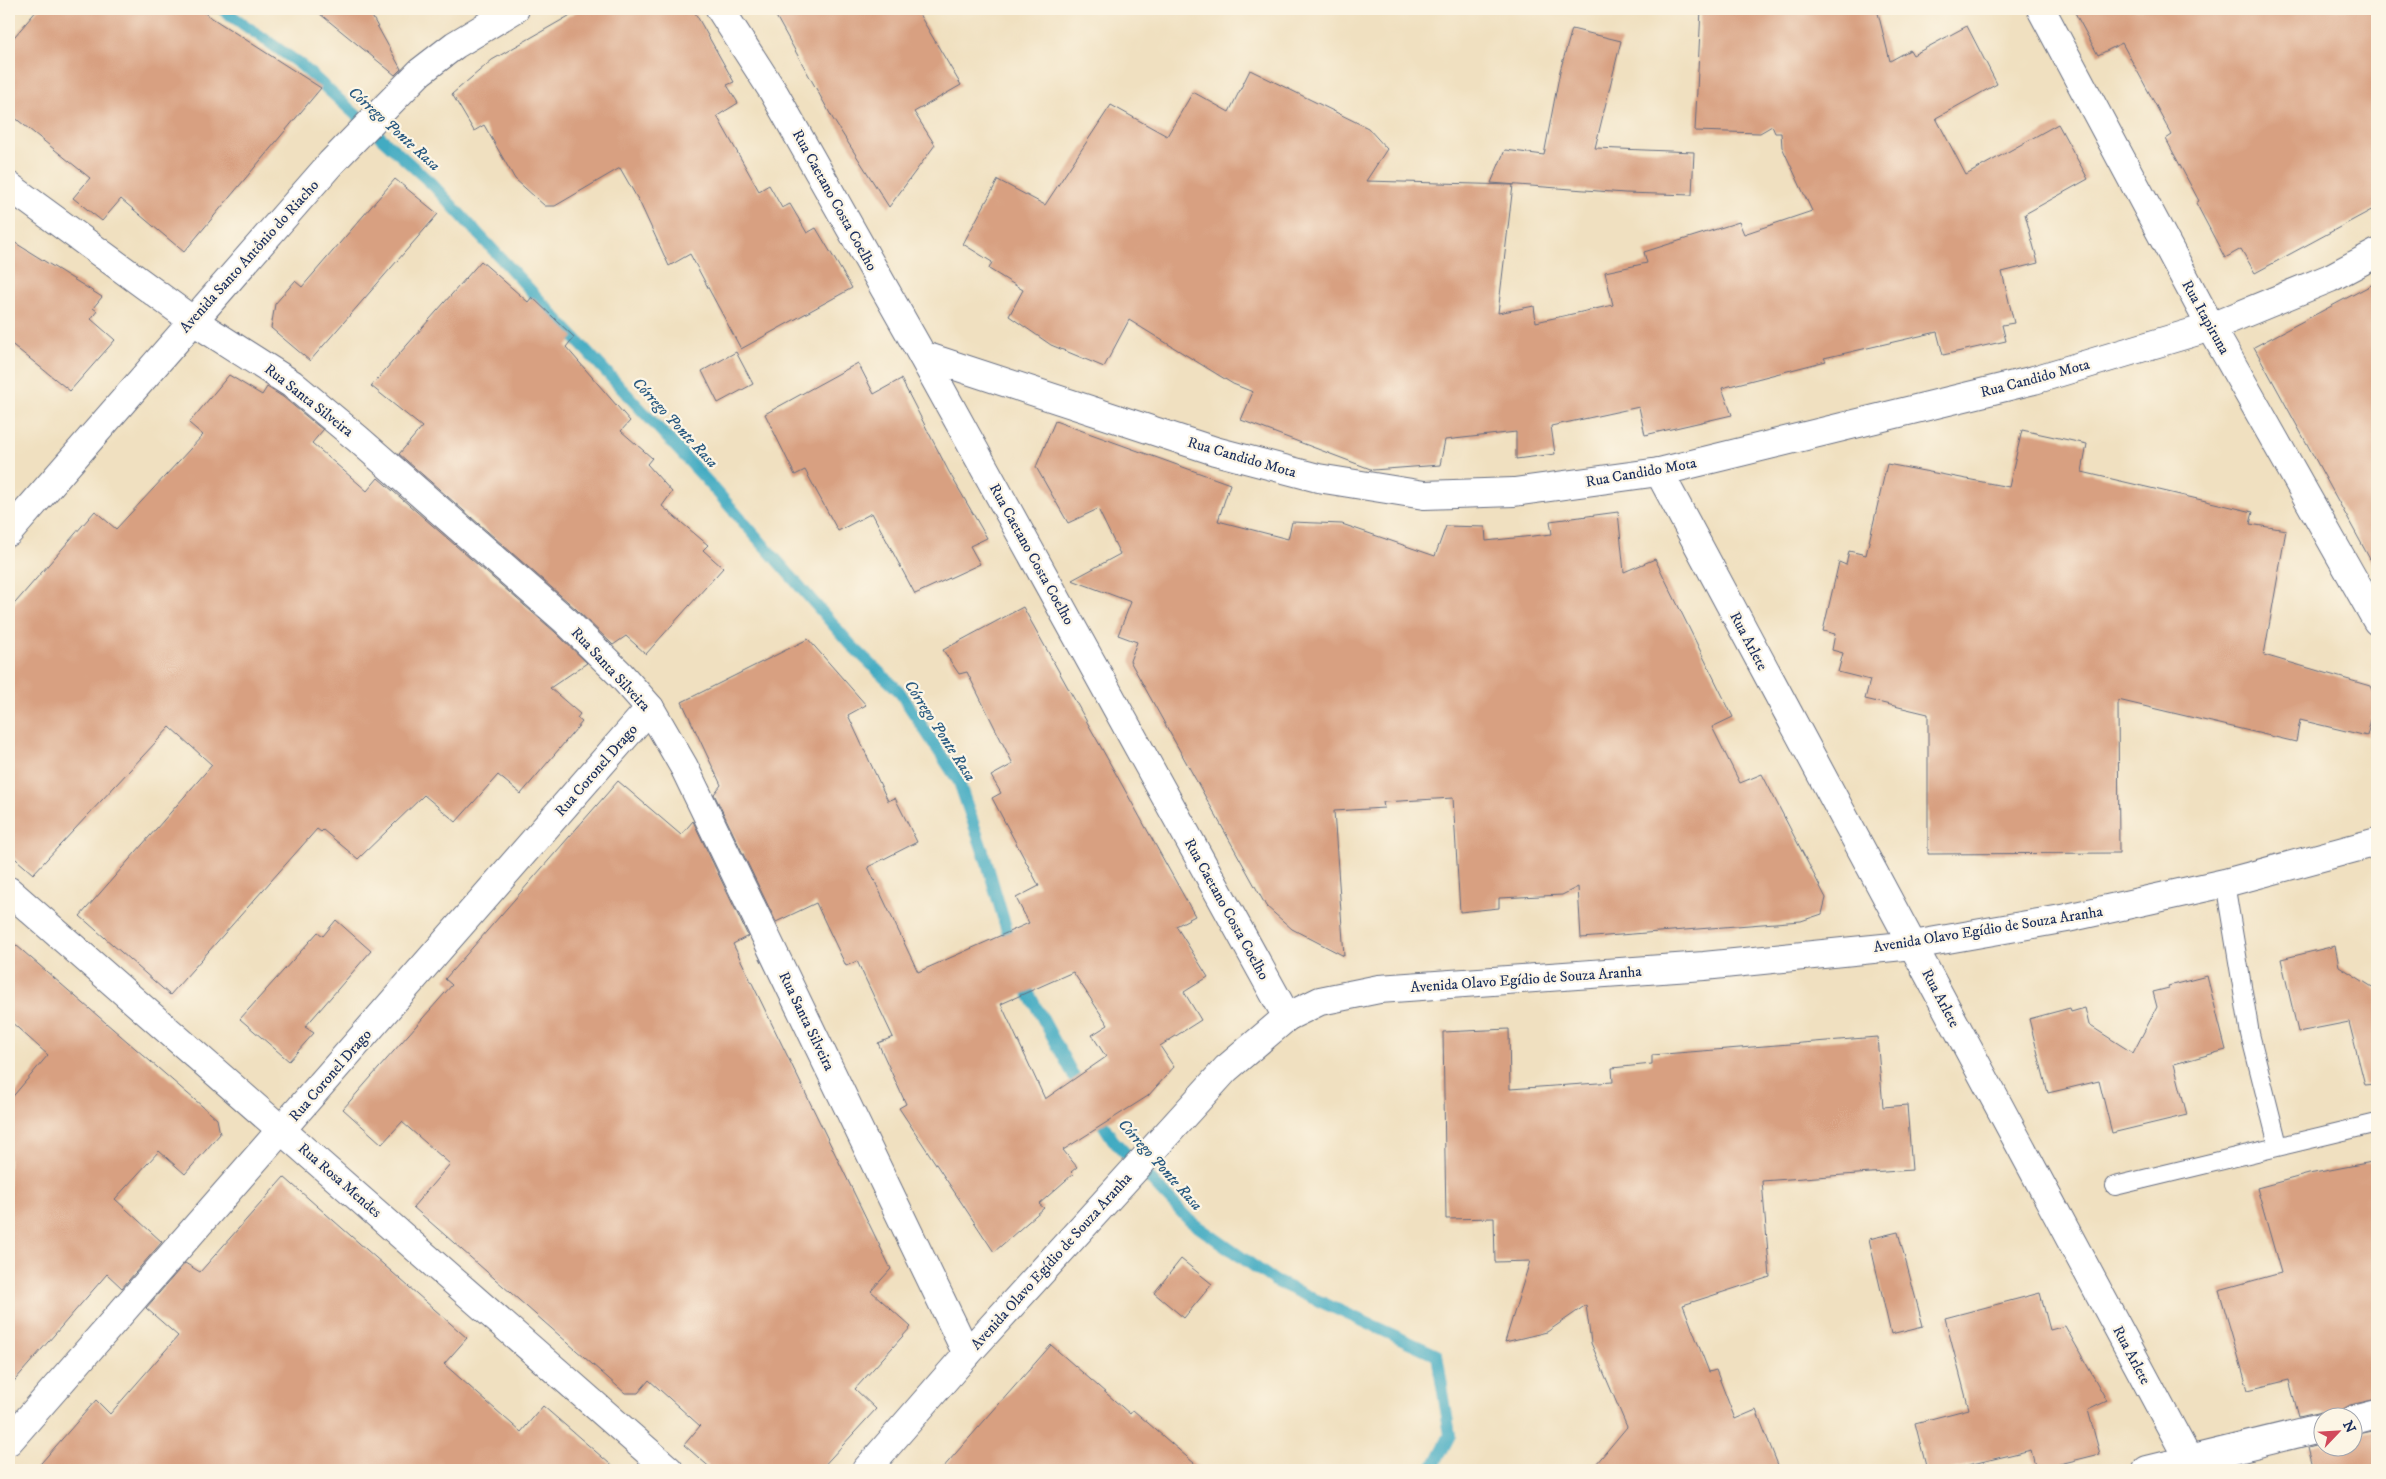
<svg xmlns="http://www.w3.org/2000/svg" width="2386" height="1479" viewBox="0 0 2386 1479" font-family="'IM FELL DW Pica',serif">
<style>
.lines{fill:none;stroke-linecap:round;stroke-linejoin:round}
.stream{stroke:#42abc2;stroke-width:12}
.building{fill:#d8a081;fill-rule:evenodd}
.lane-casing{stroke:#666d80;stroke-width:20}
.street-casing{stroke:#666d80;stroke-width:30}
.secondary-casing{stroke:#666d80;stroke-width:30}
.lane{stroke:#fff;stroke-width:18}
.street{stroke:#fff;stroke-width:28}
.secondary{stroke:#fff;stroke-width:28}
.labels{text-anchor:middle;stroke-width:4.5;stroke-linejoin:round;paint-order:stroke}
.street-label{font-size:15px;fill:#1b2f5e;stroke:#fcf5e5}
.water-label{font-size:16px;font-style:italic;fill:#295a81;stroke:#fcf5e5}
</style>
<rect width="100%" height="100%" fill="#fcf5e5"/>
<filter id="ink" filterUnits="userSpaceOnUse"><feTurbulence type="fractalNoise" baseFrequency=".02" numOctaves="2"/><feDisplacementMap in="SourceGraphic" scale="10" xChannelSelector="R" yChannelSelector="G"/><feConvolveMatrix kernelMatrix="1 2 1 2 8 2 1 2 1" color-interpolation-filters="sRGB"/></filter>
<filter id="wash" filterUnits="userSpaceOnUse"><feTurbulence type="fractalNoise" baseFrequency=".0096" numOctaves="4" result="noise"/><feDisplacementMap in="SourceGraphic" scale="20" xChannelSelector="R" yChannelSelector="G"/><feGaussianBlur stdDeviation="1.12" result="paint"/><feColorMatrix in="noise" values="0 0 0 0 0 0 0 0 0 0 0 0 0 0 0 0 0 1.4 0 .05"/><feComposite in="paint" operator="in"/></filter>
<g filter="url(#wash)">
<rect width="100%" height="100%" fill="#f0e0c0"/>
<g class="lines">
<g class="stream">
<path d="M 222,9 L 301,65 L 432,184 L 711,485 L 851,645 L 899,691 L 959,782 L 986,860 L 1012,948"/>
<path d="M 1021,979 L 1083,1093"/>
<path d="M 1095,1112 L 1113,1140 L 1190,1221 L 1275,1281 L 1437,1355 L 1450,1435 L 1432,1470"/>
</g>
</g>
<g id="blocks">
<g class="building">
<path d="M 38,9 L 198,9 L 321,88 L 184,252 L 121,199 L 102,221 L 73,198 L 90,178 L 9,113 L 9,43 Z"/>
<path d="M 314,9 L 368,9 L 401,69 L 395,75 Z"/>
<path d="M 581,9 L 693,9 L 734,82 L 727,85 L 738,103 L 717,116 L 759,191 L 769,185 L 782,208 L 790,204 L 807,233 L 816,228 L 852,288 L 741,349 L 690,254 L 669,266 L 640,203 L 620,168 L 555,206 L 545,206 L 515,179 L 484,125 L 474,131 L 452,94 L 492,60 Z"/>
<path d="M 772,9 L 916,9 L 961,85 L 914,112 L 935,145 L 889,207 L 833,119 Z"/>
<path d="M 1701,9 L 1877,9 L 1890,61 L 1910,50 L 1913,55 L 1967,26 L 1997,84 L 1936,118 L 1966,175 L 2058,124 L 2088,179 L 2025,214 L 2038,263 L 2002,272 L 2014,323 L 2002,325 L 2006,341 L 1943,355 L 1937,332 L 1824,358 L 1826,361 L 1722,388 L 1732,415 L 1645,435 L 1639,407 L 1551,426 L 1555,454 L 1516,459 L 1516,432 L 1445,440 L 1440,465 L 1373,470 L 1241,420 L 1253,392 L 1233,384 L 1129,320 L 1104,367 L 1051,345 L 1009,316 L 1023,290 L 989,269 L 992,262 L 963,244 L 998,180 L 1045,205 L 1111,105 L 1167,136 L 1193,92 L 1229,112 L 1250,70 L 1368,128 L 1387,149 L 1366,181 L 1513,185 L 1498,313 L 1534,306 L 1536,322 L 1613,305 L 1605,272 L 1647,263 L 1644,252 L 1739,222 L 1744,234 L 1812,211 L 1782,147 L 1781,133 L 1775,133 L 1772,126 L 1760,133 L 1695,131 Z"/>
<path d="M 2073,9 L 2377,9 L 2377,207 L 2255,273 L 2241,249 L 2225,258 L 2196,203 L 2199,201 L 2166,139 L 2172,135 L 2122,43 L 2098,55 Z"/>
<path d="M 1572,29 L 1621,41 L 1595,148 L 1694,152 L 1692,195 L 1625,193 L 1491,183 L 1505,150 L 1544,155 L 1560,71 Z"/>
<path d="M 395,179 L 438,214 L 310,361 L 271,328 L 275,304 L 295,281 L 302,287 Z"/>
<path d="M 9,239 L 102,297 L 93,308 L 97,311 L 91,319 L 115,340 L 70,391 L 9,342 Z"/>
<path d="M 481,261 L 528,302 L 532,297 L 574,337 L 566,347 L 630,421 L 621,431 L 652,458 L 647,464 L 672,492 L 662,506 L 708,545 L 703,550 L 723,568 L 646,654 L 626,636 L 613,645 L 576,609 L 399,454 L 422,427 L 371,386 Z"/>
<path d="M 2377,282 L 2377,572 L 2254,347 Z"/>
<path d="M 736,352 L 753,384 L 718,403 L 702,371 Z"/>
<path d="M 858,363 L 874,394 L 901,379 L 949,472 L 987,538 L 970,546 L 980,564 L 915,594 L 872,513 L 838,531 L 805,470 L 795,475 L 765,414 Z"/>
<path d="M 229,375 L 262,395 L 267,387 L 283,397 L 323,430 L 312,443 L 367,491 L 378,478 L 555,632 L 587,663 L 550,688 L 580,714 L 577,718 L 582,722 L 521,794 L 498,775 L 456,822 L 424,795 L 358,859 L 323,830 L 321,832 L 317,829 L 170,995 L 80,916 L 212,765 L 170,727 L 33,874 L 9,853 L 9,610 L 95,511 L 116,529 L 203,435 L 189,423 Z"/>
<path d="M 1055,421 L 1230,484 L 1218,521 L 1288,539 L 1292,522 L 1342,524 L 1435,556 L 1446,526 L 1485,527 L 1486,541 L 1552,534 L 1550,521 L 1618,512 L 1624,572 L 1655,559 L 1733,717 L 1712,727 L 1740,783 L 1762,774 L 1826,898 L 1822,914 L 1801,921 L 1581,938 L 1578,887 L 1562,895 L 1499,898 L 1499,908 L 1460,912 L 1453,798 L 1383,802 L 1384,808 L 1334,811 L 1344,956 L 1292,929 L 1266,906 L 1130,661 L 1137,642 L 1118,635 L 1131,602 L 1072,580 L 1120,554 L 1098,509 L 1068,523 L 1036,467 Z"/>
<path d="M 2022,430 L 2087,444 L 2082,472 L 2253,512 L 2250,524 L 2286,530 L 2264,655 L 2370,686 L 2376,698 L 2367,736 L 2300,720 L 2296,742 L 2118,700 L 2119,853 L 1928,854 L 1928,714 L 1865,699 L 1870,680 L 1838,672 L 1843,653 L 1832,650 L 1835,634 L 1823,631 L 1839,562 L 1846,565 L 1849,551 L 1866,555 L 1887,464 L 2009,487 Z"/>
<path d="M 1023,607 L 1195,916 L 1176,926 L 1208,977 L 1184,992 L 1201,1020 L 1160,1046 L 1174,1067 L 1148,1096 L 1063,1150 L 1077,1167 L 1071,1172 L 1073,1174 L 1039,1204 L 1044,1208 L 994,1252 L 899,1108 L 906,1104 L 878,1043 L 893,1037 L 857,961 L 846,966 L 816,903 L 776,922 L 714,794 L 721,785 L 682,702 L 808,639 L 866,705 L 848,715 L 888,801 L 895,798 L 917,842 L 868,867 L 918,972 L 1029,923 L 1016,898 L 1039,886 L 992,798 L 1001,793 L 991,776 L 1013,764 L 967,672 L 959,674 L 943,650 ZM 1073,972 L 1108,1025 L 1092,1035 L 1106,1057 L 1045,1099 L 1001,1004 Z"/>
<path d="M 618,781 L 681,835 L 693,821 L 748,936 L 733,944 L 891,1269 L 871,1291 L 911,1327 L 855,1389 L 876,1409 L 820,1470 L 713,1470 L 684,1445 L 700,1426 L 649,1380 L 638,1393 L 625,1393 L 413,1207 L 450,1164 L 402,1122 L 382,1144 L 343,1109 L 452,985 L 445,979 Z"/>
<path d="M 336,920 L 371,951 L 305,1027 L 314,1033 L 289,1061 L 240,1019 L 318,932 L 323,936 Z"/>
<path d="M 9,939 L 217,1119 L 220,1134 L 185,1174 L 159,1151 L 115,1199 L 162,1242 L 122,1288 L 107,1274 L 9,1387 L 9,1101 L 48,1055 L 9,1020 Z"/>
<path d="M 2335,946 L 2339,966 L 2377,990 L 2377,1084 L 2365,1085 L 2349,1022 L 2298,1032 L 2281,959 Z"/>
<path d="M 2207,976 L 2226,1050 L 2174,1064 L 2187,1115 L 2112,1133 L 2099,1081 L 2048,1093 L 2029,1019 L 2070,1008 L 2071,1012 L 2085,1008 L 2089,1025 L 2133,1053 L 2157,1007 L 2153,992 L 2169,988 L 2168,986 Z"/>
<path d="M 1509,1029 L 1510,1089 L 1613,1082 L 1612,1068 L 1652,1064 L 1652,1055 L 1877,1037 L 1883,1107 L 1907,1105 L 1912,1170 L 1762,1181 L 1770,1277 L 1683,1305 L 1709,1372 L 1716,1370 L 1735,1419 L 1756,1410 L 1780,1470 L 1591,1470 L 1627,1427 L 1591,1343 L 1586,1305 L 1547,1332 L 1505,1342 L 1530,1261 L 1495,1262 L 1494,1218 L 1446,1219 L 1443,1032 Z"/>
<path d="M 2377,1161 L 2377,1399 L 2350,1405 L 2343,1409 L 2339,1416 L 2321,1412 L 2299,1417 L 2289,1380 L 2248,1390 L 2219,1290 L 2281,1273 L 2257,1188 L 2309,1174 Z"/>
<path d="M 284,1177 L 467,1338 L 444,1364 L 521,1432 L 543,1406 L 617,1470 L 35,1470 L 96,1400 L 110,1414 L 178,1336 L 146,1308 L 185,1263 L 200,1272 Z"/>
<path d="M 1898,1232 L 1923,1326 L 1891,1334 L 1869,1239 Z"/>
<path d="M 1181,1259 L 1212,1284 L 1184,1318 L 1154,1293 Z"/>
<path d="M 2040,1293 L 2050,1330 L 2065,1326 L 2107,1401 L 2088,1410 L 2100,1454 L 2036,1470 L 2031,1450 L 1948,1470 L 1927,1470 L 1915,1423 L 1969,1409 L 1945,1318 Z"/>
<path d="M 1051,1345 L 1130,1414 L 1133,1410 L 1202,1470 L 941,1470 Z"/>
<path d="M 2377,1430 L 2377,1470 L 2314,1470 L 2308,1447 L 2324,1443 L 2324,1446 L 2354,1446 L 2354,1435 Z"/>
</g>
</g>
</g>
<g filter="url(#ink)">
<use href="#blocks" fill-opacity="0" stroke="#666d80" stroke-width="1"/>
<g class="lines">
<defs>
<g id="lane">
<path d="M 2225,883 L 2250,1034 L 2278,1145"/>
<path d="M 2115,1186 L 2377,1123"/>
</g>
<g id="street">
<path d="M 720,9 L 774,93 L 922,355 L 1287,1017"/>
<path d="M 2041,9 L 2211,327 L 2377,621"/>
<path d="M 9,186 L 192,320 L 292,384 L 358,439 L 566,621 L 620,674 L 650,708 L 684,767 L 967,1354"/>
<path d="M 922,355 L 1215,451 L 1318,478 L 1424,495 L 1514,492 L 1659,472 L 2034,380 L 2211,327 L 2330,278 L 2377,253"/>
<path d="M 1659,472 L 2194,1470"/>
<path d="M 9,891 L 669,1470"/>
<path d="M 2354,1420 L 2377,1414"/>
<path d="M 9,1441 L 650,708"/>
<path d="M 2147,1470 L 2324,1427"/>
</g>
<g id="secondary">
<path d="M 9,532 L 331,163 L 420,72 L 455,45 L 515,9"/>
<path d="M 866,1470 L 967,1354 L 1226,1069 L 1287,1017 L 1320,1001 L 1379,989 L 1704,966 L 1913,945 L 2067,918 L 2225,883 L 2377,842"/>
</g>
</defs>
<use href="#lane" class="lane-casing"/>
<use href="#street" class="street-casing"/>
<use href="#secondary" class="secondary-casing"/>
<use href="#lane" class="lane"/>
<use href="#street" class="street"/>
<use href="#secondary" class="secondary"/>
</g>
</g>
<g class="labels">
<g class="street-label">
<text transform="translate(835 200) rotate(61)" y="5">Rua Caetano Costa Coelho</text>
<text transform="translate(249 256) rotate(-48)" y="5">Avenida Santo Antônio do Riacho</text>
<text transform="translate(2206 317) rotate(61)" y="5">Rua Itapiruna</text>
<text transform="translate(2035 378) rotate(-15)" y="5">Rua Candido Mota</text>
<text transform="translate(309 400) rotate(38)" y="5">Rua Santa Silveira</text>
<text transform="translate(1242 457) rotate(16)" y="5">Rua Candido Mota</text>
<text transform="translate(1641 472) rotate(-10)" y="5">Rua Candido Mota</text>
<text transform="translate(1032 554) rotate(61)" y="5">Rua Caetano Costa Coelho</text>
<text transform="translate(1749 641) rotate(62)" y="5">Rua Arlete</text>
<text transform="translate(611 669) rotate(47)" y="5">Rua Santa Silveira</text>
<text transform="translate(596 770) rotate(-49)" y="5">Rua Coronel Drago</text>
<text transform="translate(1227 909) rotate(61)" y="5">Rua Caetano Costa Coelho</text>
<text transform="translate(1988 929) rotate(-9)" y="5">Avenida Olavo Egídio de Souza Aranha</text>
<text transform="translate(1526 979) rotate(-4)" y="5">Avenida Olavo Egídio de Souza Aranha</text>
<text transform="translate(1941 998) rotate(62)" y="5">Rua Arlete</text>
<text transform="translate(807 1021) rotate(64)" y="5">Rua Santa Silveira</text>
<text transform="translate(330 1075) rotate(-49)" y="5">Rua Coronel Drago</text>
<text transform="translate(340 1180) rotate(41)" y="5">Rua Rosa Mendes</text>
<text transform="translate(1051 1261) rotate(-48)" y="5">Avenida Olavo Egídio de Souza Aranha</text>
<text transform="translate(2132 1355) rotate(62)" y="5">Rua Arlete</text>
</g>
<g class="water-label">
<text transform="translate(395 128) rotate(42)" y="6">Córrego Ponte Rasa</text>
<text transform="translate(676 422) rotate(47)" y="6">Córrego Ponte Rasa</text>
<text transform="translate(941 730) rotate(57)" y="6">Córrego Ponte Rasa</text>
<text transform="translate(1161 1164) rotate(48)" y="6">Córrego Ponte Rasa</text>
</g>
</g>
<rect width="2386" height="1479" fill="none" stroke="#fcf5e5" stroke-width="30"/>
<g transform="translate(2338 1432) rotate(65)"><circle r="24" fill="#fcf5e5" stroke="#a2a6af"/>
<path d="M0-4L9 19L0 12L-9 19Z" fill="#d1495b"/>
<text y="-8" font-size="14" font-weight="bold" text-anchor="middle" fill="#1b2f5e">N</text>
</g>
</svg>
